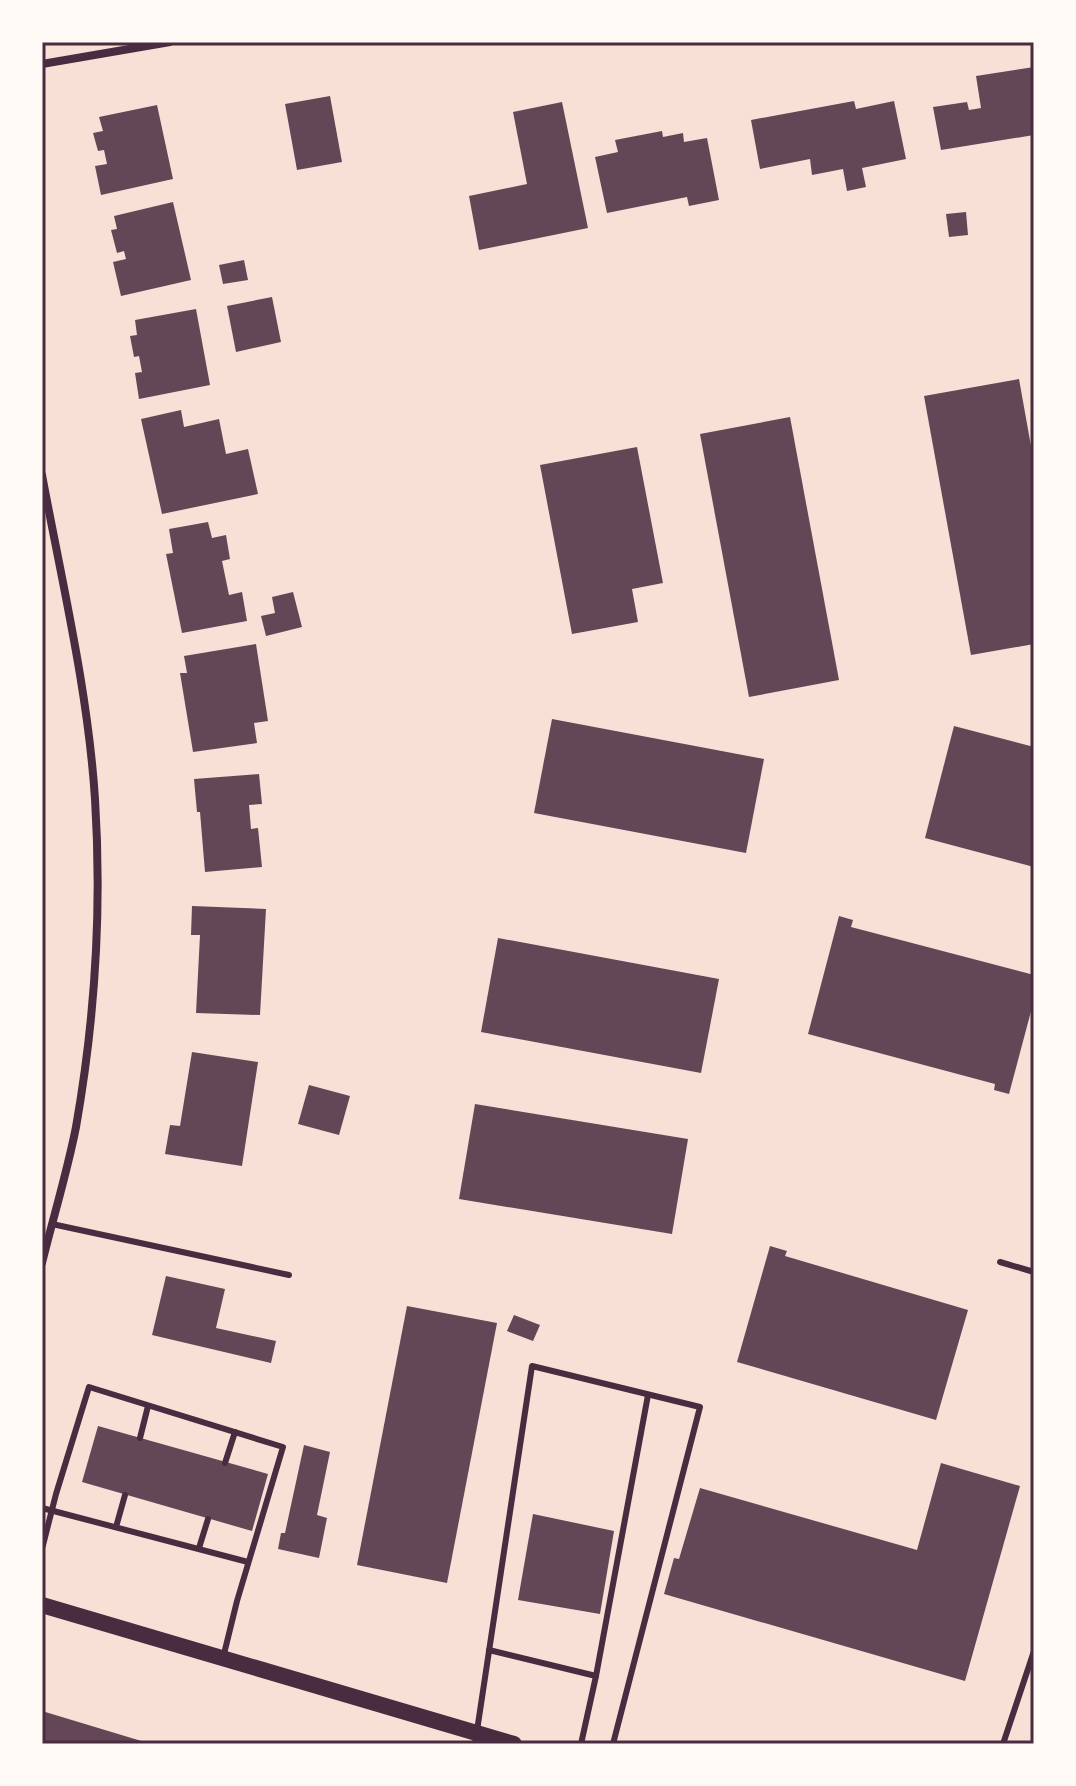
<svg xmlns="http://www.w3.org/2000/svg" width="1076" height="1786" viewBox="0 0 1076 1786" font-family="'Times New Roman',serif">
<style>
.building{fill:#644757}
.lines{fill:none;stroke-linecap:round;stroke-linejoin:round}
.service{stroke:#4a2c40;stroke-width:6}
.minor{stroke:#4a2c40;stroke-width:8}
.secondary{stroke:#4a2c40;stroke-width:16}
.neatline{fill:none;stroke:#4a2c40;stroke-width:3}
</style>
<rect width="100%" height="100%" fill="#f7e1d7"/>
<g class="building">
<path d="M 1034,67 L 1034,135 L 941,150 L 933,107 L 967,102 L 969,110 L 981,108 L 976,76 Z"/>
<path d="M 330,96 L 342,162 L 297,170 L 285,104 Z"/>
<path d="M 854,101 L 856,109 L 894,101 L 906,159 L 862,168 L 866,187 L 847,191 L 843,169 L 812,175 L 810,159 L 760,169 L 751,120 Z"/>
<path d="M 562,102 L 588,228 L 479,250 L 469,196 L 527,184 L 513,112 Z"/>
<path d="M 157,105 L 173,179 L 101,195 L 95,166 L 107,164 L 104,150 L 98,151 L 93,133 L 103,131 L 99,117 Z"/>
<path d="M 662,131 L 663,137 L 683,133 L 684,142 L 707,138 L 719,200 L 689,206 L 687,197 L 607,213 L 595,157 L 618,152 L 615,140 Z"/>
<path d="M 173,202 L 191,280 L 121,296 L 113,262 L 126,259 L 124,251 L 117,253 L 111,230 L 117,229 L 114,216 Z"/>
<path d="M 966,212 L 968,235 L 949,237 L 946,214 Z"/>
<path d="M 244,260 L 248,280 L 223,284 L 219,265 Z"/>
<path d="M 272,297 L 281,342 L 236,352 L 227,306 Z"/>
<path d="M 196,309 L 210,385 L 139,399 L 135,373 L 142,372 L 139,356 L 134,357 L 130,336 L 137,335 L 135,320 Z"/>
<path d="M 1019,379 L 1034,463 L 1034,644 L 971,655 L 924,396 Z"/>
<path d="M 181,410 L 184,427 L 219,419 L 226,454 L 248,449 L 258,494 L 162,514 L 141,419 Z"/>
<path d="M 790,417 L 839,680 L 749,697 L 700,434 Z"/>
<path d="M 637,447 L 663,583 L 632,589 L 638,622 L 572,634 L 540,465 Z"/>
<path d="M 208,522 L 212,538 L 226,535 L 230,559 L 222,561 L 229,595 L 242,592 L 247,621 L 182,633 L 166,554 L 173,553 L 169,529 Z"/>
<path d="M 293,592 L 302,627 L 266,636 L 261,616 L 275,613 L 272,597 Z"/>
<path d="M 256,644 L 268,721 L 254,723 L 257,743 L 193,752 L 180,673 L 187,673 L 184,656 Z"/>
<path d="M 552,719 L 764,759 L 746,853 L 534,813 Z"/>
<path d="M 954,726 L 1034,747 L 1034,867 L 925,838 Z"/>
<path d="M 259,774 L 262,804 L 249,805 L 251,829 L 258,828 L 262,867 L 205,872 L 200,812 L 197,812 L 194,779 Z"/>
<path d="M 192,906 L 266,909 L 260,1015 L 196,1013 L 200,935 L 191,935 Z"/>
<path d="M 839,916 L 853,920 L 851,927 L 1034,975 L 1034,1000 L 1009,1094 L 994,1090 L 995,1084 L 808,1034 Z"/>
<path d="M 498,938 L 719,979 L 701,1073 L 481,1032 Z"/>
<path d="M 192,1052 L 258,1062 L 242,1166 L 165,1154 L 170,1125 L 180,1126 Z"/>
<path d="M 309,1085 L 350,1096 L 339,1135 L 298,1124 Z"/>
<path d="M 475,1104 L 688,1139 L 672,1234 L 459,1199 Z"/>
<path d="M 770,1246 L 787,1251 L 785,1256 L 968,1310 L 936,1420 L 737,1362 Z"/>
<path d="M 166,1276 L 225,1289 L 216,1328 L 276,1341 L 271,1363 L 152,1335 Z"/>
<path d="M 407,1306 L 497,1323 L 447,1583 L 357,1565 Z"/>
<path d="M 514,1315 L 540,1325 L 533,1341 L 507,1331 Z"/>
<path d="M 98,1426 L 268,1474 L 252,1531 L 82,1482 Z"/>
<path d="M 304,1445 L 330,1452 L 317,1515 L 327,1518 L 319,1558 L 278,1549 L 281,1533 L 285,1533 Z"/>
<path d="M 941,1463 L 1020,1486 L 965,1681 L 664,1594 L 674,1558 L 679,1559 L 700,1488 L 917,1550 Z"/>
<path d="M 533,1514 L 614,1531 L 600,1614 L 518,1600 Z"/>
<path d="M 42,1711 L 148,1743 L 148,1744 L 42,1744 Z"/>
</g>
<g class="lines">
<g class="service">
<path d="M 52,1224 L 289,1275"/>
<path d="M 1000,1262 L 1034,1272"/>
<path d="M 140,1438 L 148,1406"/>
<path d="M 225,1463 L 235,1432"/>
<path d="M 42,1508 L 248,1562"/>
<path d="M 116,1527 L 125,1495"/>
<path d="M 199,1548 L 208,1519"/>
<path d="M 42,1549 L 56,1494 L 89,1387 L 283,1447 L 237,1601 L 223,1658"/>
<path d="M 489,1650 L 596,1676"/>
<path d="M 475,1744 L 532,1366 L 700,1407 L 613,1744"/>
<path d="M 581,1744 L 596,1676 L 648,1395"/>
<path d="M 1003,1744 L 1034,1651"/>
</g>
<g class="minor">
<path d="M 42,64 L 170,42"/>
<path d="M 42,475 C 62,582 88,691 95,799 C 102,909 95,1019 76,1127 C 67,1173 53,1218 42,1263"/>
</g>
<path class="secondary" d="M 42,1605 L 514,1744"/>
</g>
<rect width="1076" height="1786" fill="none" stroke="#fffaf5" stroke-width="88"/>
<rect x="44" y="44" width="988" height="1698" class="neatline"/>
</svg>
